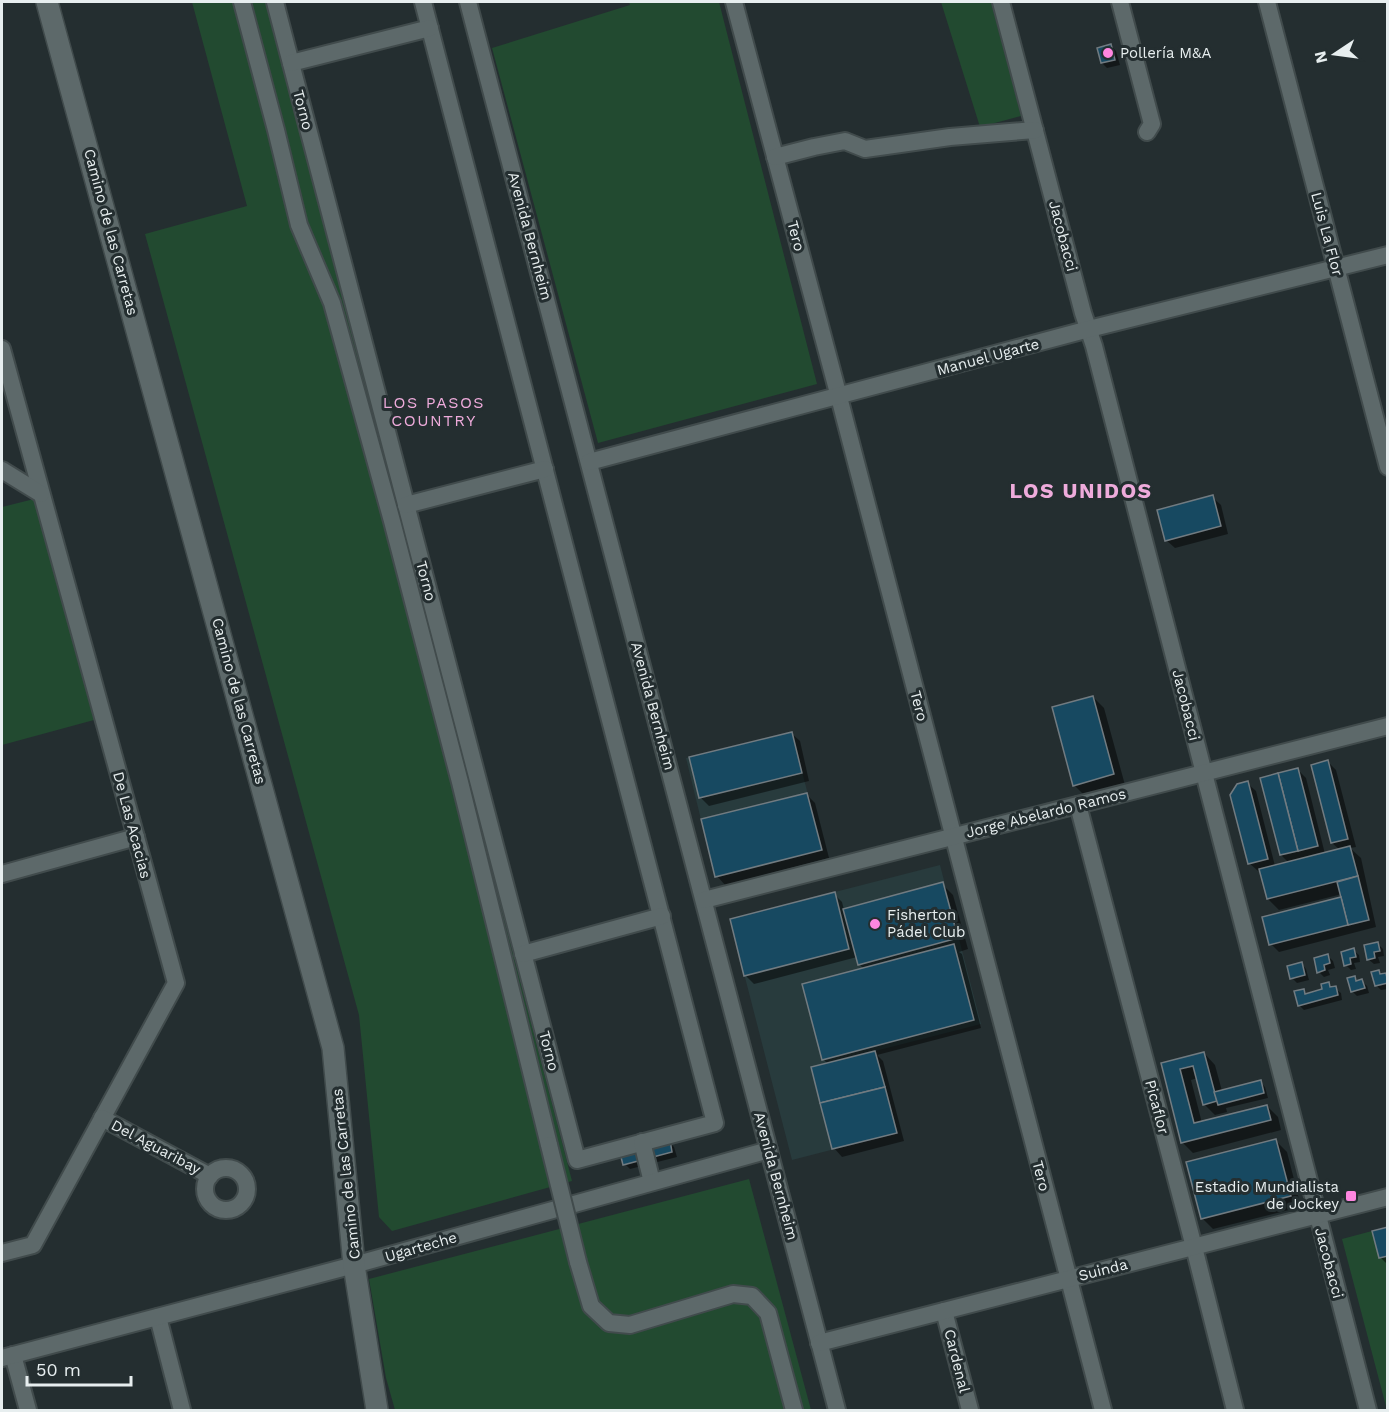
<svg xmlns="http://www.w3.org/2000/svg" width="1389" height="1412" viewBox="0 0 1389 1412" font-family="'Work Sans',sans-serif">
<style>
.built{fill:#283b3d}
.green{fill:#224a30}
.shadow{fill:#0007}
.building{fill:#174961;stroke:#717b81;stroke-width:1.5}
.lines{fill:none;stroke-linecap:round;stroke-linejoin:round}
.minor-casing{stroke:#414b4c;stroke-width:20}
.tertiary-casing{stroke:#414b4c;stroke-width:24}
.minor{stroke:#5d696a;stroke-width:16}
.tertiary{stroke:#5d696a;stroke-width:21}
.minor-bridge-casing{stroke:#414b4c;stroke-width:20;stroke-linecap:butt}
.minor-bridge{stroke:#5d696a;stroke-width:16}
.poi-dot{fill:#fe86e0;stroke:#242e30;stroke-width:2}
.labels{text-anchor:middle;stroke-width:6;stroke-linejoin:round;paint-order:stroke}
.poi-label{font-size:15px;fill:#e7eeef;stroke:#242e30;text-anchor:start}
.street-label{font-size:15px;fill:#e7eeef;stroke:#242e30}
.neighbourhood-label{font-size:16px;letter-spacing:1.5px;fill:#eeabdb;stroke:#242e30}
.district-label{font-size:21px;font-weight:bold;letter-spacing:1.5px;fill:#eeabdb;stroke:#242e30}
</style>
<rect width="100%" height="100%" fill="#242e30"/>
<g class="built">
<path d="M 792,732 L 822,850 L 715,877 L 686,758 Z"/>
<path d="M 940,865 L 981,1024 L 875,1051 L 897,1133 L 792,1160 L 730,919 Z"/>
</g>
<g class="green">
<path d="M 192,2 L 266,2 L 572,1181 L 392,1231 L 379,1217 L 359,1015 L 145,234 L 247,206 Z"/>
<path d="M 629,2 L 719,2 L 817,384 L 598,443 L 492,48 L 630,5 Z"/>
<path d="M 941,2 L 991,2 L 1021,116 L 980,127 Z"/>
<path d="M 34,499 L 94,720 L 2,745 L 2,507 Z"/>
<path d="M 749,1179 L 811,1410 L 395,1410 L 386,1378 L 369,1279 Z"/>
<path d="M 1387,1227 L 1387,1410 L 1342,1239 Z"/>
</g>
<g class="shadow">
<path d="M 1111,46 L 1116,51 L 1120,65 L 1107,68 L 1102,63 Z"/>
<path d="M 1212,497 L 1221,505 L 1228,534 L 1175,548 L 1166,540 Z"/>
<path d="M 1093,697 L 1104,708 L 1125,785 L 1085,796 L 1074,785 Z"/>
<path d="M 791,733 L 800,741 L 809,781 L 709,806 L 701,798 L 691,758 Z"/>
<path d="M 1328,762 L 1336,770 L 1356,847 L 1350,848 L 1361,858 L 1376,927 L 1279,952 L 1271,944 L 1343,898 L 1342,894 L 1279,910 L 1268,899 L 1261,870 L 1258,871 L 1249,863 L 1247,783 L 1256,791 L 1275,866 L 1289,863 L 1281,855 L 1298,770 L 1306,778 L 1325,854 L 1340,850 L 1332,843 Z"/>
<path d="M 807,795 L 815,803 L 829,858 L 725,885 L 717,876 Z"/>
<path d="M 942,884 L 953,895 L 968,949 L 959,952 L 962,954 L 981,1028 L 877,1055 L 883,1061 L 904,1141 L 842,1157 L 834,1148 L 829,1065 L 823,1059 L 864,969 L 859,964 L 857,957 L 754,984 L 746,976 L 834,894 L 842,902 L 844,910 Z"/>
<path d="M 1378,944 L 1383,949 L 1384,956 L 1378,957 L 1380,963 L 1374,964 L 1368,959 Z"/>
<path d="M 1353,950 L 1359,955 L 1360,962 L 1354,963 L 1356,969 L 1351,970 L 1346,965 Z"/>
<path d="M 1328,956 L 1333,961 L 1335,968 L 1328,970 L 1330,975 L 1324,977 L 1319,972 Z"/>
<path d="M 1301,963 L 1306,969 L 1309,980 L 1297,983 L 1292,978 Z"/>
<path d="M 1379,971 L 1383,975 L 1388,976 L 1388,989 L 1381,990 L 1376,985 Z"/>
<path d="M 1354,978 L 1358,982 L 1362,981 L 1367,986 L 1369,993 L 1357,996 L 1352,991 Z"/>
<path d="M 1328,984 L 1341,993 L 1342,1000 L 1304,1010 L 1299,1005 L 1303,990 L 1307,995 L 1324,990 Z"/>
<path d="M 1204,1053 L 1215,1065 L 1222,1091 L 1260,1082 L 1265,1087 L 1268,1098 L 1226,1108 L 1227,1112 L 1215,1115 L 1204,1104 L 1198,1078 L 1191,1080 L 1202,1123 L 1267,1106 L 1278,1117 L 1281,1130 L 1193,1153 L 1182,1142 L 1162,1064 Z"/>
<path d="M 1276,1141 L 1287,1152 L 1301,1207 L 1213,1229 L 1202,1218 Z"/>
<path d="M 669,1142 L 674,1147 L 677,1157 L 630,1169 L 625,1164 Z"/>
<path d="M 1388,1228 L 1388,1265 L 1380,1257 Z"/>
</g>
<g class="building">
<path d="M 1111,44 L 1115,60 L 1101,63 L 1097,48 Z"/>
<path d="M 1213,495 L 1221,526 L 1165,541 L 1157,510 Z"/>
<path d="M 1093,696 L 1114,774 L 1073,786 L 1052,707 Z"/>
<path d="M 792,732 L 802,773 L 699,798 L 689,757 Z"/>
<path d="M 1328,760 L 1348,839 L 1331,843 L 1311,765 Z"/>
<path d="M 1298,768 L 1318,846 L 1298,851 L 1278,773 Z"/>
<path d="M 1278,773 L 1298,851 L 1280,855 L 1260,778 Z"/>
<path d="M 1248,781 L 1268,859 L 1248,864 L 1230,795 L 1237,784 Z"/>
<path d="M 807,793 L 822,850 L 715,877 L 701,819 Z"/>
<path d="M 1350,846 L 1358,876 L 1267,899 L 1259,869 Z"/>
<path d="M 1358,876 L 1369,920 L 1348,925 L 1337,882 Z"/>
<path d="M 943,882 L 958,938 L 858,965 L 843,909 Z"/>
<path d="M 835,892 L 849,949 L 744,976 L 730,919 Z"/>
<path d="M 1341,897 L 1348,925 L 1269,945 L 1262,917 Z"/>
<path d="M 1378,942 L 1380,951 L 1374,952 L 1375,958 L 1367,960 L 1364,945 Z"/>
<path d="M 954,944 L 974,1020 L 822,1060 L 802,984 Z"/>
<path d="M 1354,948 L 1356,957 L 1350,958 L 1351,964 L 1344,966 L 1341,952 Z"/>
<path d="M 1328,954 L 1330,963 L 1324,965 L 1325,970 L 1317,973 L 1314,958 Z"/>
<path d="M 1302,962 L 1305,975 L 1290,979 L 1287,966 Z"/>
<path d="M 1379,970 L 1380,974 L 1386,973 L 1388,983 L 1375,986 L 1371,972 Z"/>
<path d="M 1355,976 L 1356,981 L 1362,979 L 1365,988 L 1351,992 L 1347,978 Z"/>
<path d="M 1329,982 L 1330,987 L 1336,986 L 1338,995 L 1298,1006 L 1294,991 L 1304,989 L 1305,994 L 1322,989 L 1321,984 Z"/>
<path d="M 875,1051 L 885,1087 L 820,1103 L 811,1067 Z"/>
<path d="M 1204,1052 L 1217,1101 L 1203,1105 L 1193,1066 L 1180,1069 L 1194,1123 L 1267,1105 L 1271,1120 L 1181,1143 L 1161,1063 Z"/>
<path d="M 1261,1080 L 1264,1093 L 1218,1105 L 1214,1092 Z"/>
<path d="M 885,1087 L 897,1133 L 832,1149 L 820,1103 Z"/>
<path d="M 1276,1139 L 1291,1196 L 1201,1219 L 1186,1162 Z"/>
<path d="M 670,1140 L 672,1152 L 623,1165 L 620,1153 Z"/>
<path d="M 1388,1227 L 1388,1256 L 1379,1258 L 1372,1231 Z"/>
</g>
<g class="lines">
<defs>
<g id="minor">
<path d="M 242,2 L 276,130 L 299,225 L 332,303 L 392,521 L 460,782 L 549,1145"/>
<path d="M 275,2 L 577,1160 L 715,1123 L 423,2"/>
<path d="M 468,2 L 837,1410"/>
<path d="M 734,2 L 839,397 L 1103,1410"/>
<path d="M 1001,2 L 1083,313 L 1094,346 L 1368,1410"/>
<path d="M 1120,2 L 1152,124 L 1147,132"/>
<path d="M 1267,2 L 1388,467"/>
<path d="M 291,63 L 430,28"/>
<path d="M 775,157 L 814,147 L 845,141 L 865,149 L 950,137 L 1035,130"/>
<path d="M 2,349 L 176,983 L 33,1245 L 2,1253"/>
<path d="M 589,462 L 1089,329 L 1388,255"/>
<path d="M 2,470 L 41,494"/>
<path d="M 406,505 L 545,469"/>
<path d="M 1078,805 L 1194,1247 L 1235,1410"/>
<path d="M 2,874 L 136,837"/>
<path d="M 704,900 L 1388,726"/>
<path d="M 523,954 L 662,916"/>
<path d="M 102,1118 L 210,1176"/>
<path d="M 642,1142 L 652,1182"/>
<circle cx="226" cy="1189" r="21"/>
<path d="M 578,1262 L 591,1306 L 609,1323 L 630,1325 L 733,1294 L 752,1296 L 768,1313 L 794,1410"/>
<path d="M 944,1311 L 970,1410"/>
<path d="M 158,1317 L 182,1410"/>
<path d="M 819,1343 L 1388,1197"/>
<path d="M 13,1355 L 28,1410"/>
<path d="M 2,1358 L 354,1265 L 769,1150"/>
</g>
<path id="tertiary" d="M 47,2 L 333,1048 L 354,1265 L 377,1410"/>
</defs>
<use href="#minor" class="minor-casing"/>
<use href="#tertiary" class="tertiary-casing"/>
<use href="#minor" class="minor"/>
<use href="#tertiary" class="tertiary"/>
<defs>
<path id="minor-bridge" d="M 549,1145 L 578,1262"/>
</defs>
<use href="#minor-bridge" class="minor-bridge-casing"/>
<use href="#minor-bridge" class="minor-bridge"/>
</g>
<g class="poi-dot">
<circle cx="1108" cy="53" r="6"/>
<circle cx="875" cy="924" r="6"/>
<rect x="1345" y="1190" width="12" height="12" rx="3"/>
</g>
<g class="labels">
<g class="poi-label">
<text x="1120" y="58">Pollería M&amp;A</text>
<text x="887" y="920">Fisherton<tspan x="887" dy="17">Pádel Club</tspan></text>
<text x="1339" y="1192" text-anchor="end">Estadio Mundialista<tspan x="1339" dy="17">de Jockey</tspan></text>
</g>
<g class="street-label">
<text transform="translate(303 110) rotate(75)" y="5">Torno</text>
<text transform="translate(111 232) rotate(75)" y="5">Camino de las Carretas</text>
<text transform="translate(1327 234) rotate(75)" y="5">Luis La Flor</text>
<text transform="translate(530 236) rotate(75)" y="5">Avenida Bernheim</text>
<text transform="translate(796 236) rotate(75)" y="5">Tero</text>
<text transform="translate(1063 236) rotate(75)" y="5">Jacobacci</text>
<text transform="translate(988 357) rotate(-15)" y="5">Manuel Ugarte</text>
<text transform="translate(426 581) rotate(75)" y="5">Torno</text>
<text transform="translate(239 701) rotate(75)" y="5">Camino de las Carretas</text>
<text transform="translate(1186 705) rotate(76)" y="5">Jacobacci</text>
<text transform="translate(653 706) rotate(75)" y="5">Avenida Bernheim</text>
<text transform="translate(919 706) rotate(75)" y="5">Tero</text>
<text transform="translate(1046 813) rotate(-14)" y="5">Jorge Abelardo Ramos</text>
<text transform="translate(132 825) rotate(75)" y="5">De Las Acacias</text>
<text transform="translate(549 1051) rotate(75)" y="5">Torno</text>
<text transform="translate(1157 1107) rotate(75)" y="5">Picaflor</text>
<text transform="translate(156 1147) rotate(28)" y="5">Del Aguaribay</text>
<text transform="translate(346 1174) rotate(-96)" y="5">Camino de las Carretas</text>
<text transform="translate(776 1176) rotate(75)" y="5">Avenida Bernheim</text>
<text transform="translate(1041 1176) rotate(75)" y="5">Tero</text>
<text transform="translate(421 1247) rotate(-16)" y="5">Ugarteche</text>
<text transform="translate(1329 1263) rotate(75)" y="5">Jacobacci</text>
<text transform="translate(1103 1270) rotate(-14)" y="5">Suinda</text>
<text transform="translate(957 1361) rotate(76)" y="5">Cardenal</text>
</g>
<g class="neighbourhood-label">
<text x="434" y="408">LOS PASOS<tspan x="434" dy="18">COUNTRY</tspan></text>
</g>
<g class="district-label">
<text x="1081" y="498">LOS UNIDOS</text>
</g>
</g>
<rect width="1389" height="1412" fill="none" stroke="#e7eeef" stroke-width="6"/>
<g transform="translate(1335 54) rotate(257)" stroke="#242e30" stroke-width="4.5" paint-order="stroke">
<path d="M0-4.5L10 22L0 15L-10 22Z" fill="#e7eeef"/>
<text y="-9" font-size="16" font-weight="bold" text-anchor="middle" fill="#e7eeef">N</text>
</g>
<path d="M27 1376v9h104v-9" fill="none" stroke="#e7eeef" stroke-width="3"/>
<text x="36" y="1376" font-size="18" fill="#e7eeef" stroke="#242e30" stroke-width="4.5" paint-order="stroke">50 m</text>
</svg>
